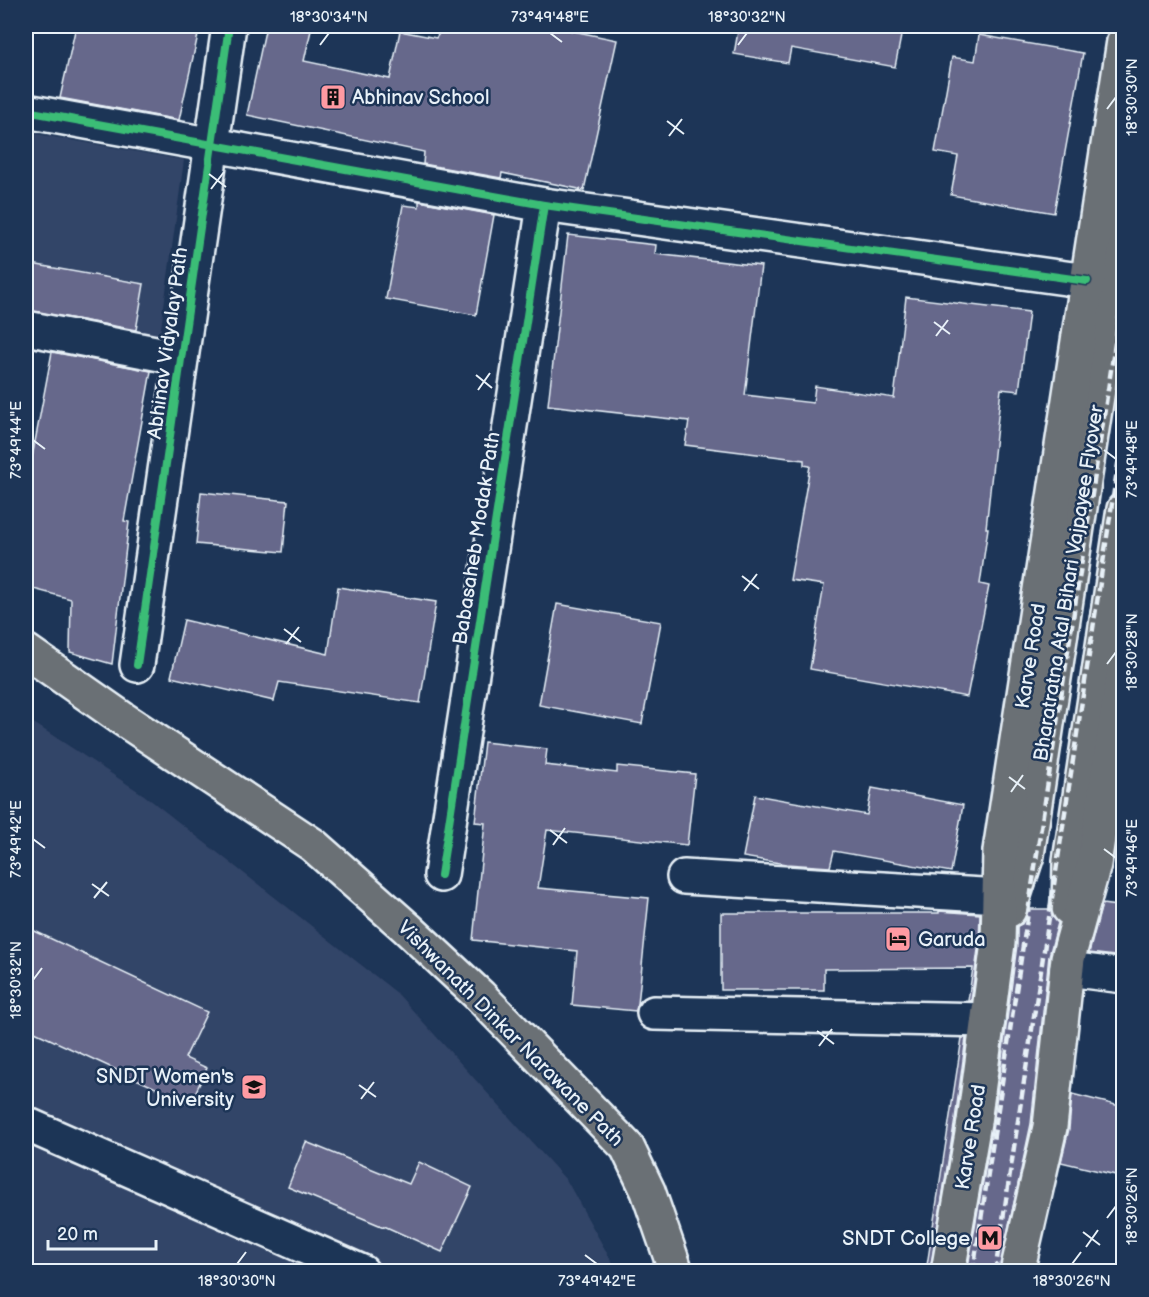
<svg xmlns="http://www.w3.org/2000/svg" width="1149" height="1297" viewBox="0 0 1149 1297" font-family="'Balsamiq Sans',sans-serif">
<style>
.built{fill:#334467}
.building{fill:#66678b;stroke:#e8f1f8;stroke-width:1.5}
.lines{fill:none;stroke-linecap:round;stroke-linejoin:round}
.minor-casing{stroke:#e8f1f8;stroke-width:38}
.major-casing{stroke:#e8f1f8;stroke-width:38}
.minor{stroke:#1d3557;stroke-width:33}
.major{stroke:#6b6f75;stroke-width:33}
.rail{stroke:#e8f1f8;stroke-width:4.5;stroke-dasharray:9 4.5;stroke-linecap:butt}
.cycleway-casing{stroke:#1d3557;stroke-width:11}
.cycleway{stroke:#3abd76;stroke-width:8}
.ticks{fill:none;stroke:#e8f1f8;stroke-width:2}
.labels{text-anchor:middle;stroke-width:5;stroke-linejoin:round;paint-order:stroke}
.poi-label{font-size:20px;fill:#e8f1f8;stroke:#1d3557;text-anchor:start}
.street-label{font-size:20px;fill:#e8f1f8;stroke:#1d3557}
.neatline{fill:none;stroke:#e8f1f8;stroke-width:2}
.ticks-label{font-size:15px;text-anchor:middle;fill:#e8f1f8}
</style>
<rect width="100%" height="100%" fill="#1d3557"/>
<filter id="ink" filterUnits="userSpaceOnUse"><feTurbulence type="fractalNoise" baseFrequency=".0167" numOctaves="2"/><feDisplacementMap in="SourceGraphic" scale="12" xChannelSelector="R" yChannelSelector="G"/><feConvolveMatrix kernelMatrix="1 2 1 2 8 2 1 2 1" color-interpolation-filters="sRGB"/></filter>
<g filter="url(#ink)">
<g class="built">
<path d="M 26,132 L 184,160 L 160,335 L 26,309 Z"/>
<path d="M 26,718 L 144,795 L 397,993 L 567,1181 L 617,1271 L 26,1271 Z"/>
</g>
<g class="building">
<path d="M 76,26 L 200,26 L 179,120 L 60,98 Z"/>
<path d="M 266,26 L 312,26 L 304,61 L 390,79 L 400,31 L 436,38 L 444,26 L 549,26 L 617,40 L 584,190 L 502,173 L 501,178 L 423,164 L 424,152 L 247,115 Z"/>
<path d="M 739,26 L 903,26 L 895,67 L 791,48 L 788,63 L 734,54 Z"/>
<path d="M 979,35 L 1083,53 L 1054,213 L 951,195 L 958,156 L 935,152 L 952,57 L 975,61 Z"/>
<path d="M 419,201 L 494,215 L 476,315 L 386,299 L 403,205 L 419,207 Z"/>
<path d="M 568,235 L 656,245 L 655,254 L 761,266 L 745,395 L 813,403 L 815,386 L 894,398 L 906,297 L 1029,312 L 1019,391 L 1001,389 L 986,528 L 988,528 L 980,584 L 989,586 L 967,697 L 810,669 L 824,585 L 790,580 L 810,466 L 804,465 L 804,460 L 685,445 L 689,421 L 548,405 Z"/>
<path d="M 26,263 L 144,284 L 136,330 L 26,310 Z"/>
<path d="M 52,352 L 151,371 L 124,521 L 129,522 L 112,664 L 70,652 L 71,599 L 26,587 L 26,489 Z"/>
<path d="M 201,492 L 288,501 L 283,552 L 196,544 Z"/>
<path d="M 338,587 L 436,602 L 420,703 L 279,682 L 274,701 L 171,677 L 184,620 L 328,654 Z"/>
<path d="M 557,604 L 661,622 L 642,724 L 539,705 Z"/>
<path d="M 484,742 L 547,749 L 545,765 L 617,773 L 617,766 L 695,774 L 687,845 L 547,830 L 538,888 L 649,898 L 638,1004 L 636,1011 L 572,1005 L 577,951 L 473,940 L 485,823 L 475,822 Z"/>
<path d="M 872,788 L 963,805 L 951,872 L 834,851 L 830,867 L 786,864 L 743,857 L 755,795 L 867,815 Z"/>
<path d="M 1050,896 L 1050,908 L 1052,916 L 1058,923 L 1049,956 L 1031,1124 L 999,1272 L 967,1272 L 993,1125 L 1017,945 L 1017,926 L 1022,924 L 1029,909 L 1049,909 Z"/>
<path d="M 1102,904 L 1124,907 L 1124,957 L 1089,953 Z"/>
<path d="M 939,911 L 980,914 L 979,942 L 971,1001 L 968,1001 L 973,968 L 824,969 L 824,990 L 721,990 L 721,913 L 939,913 Z"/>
<path d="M 26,927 L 207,1012 L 185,1058 L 207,1068 L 190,1104 L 26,1028 Z"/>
<path d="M 962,1038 L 966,1038 L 955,1119 L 930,1272 L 926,1272 Z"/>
<path d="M 1072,1094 L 1124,1107 L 1124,1177 L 1061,1162 L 1069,1129 Z"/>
<path d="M 306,1142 L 409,1184 L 419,1162 L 472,1187 L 442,1252 L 384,1226 L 384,1227 L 288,1187 Z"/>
</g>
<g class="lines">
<defs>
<g id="minor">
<path d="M 26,111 L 544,205 L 1087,281"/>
<path d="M 26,328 L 181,358"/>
<path d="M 137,665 L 229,26"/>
<path d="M 441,875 L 544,205"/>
<path d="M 684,877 L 999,896"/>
<path d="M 1067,969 L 1124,976"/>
<path d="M 654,1013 L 988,1020"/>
<path d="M 26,1124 L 362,1272"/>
</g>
<g id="major">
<path d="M 26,651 L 123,719 L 313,845 L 407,928 L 480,996 L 627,1147 L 648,1191 L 676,1272"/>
<path d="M 1069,908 L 1070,861 L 1124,509"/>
<path d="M 1009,910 L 1027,855 L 1124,219"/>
<path d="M 948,1272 L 974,1122 L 998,943 L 1000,851 L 1124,41"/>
<path d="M 1017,1272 L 1050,1127 L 1068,958 L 1094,864 L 1124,670"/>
</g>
</defs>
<use href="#minor" class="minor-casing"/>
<use href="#major" class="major-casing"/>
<use href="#minor" class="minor"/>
<use href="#major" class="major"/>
<g class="rail">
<path d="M 973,1272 L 1124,285"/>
<path d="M 995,1272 L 1124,425"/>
</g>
<defs>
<g id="cycleway">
<path d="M 26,111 L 544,205 L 1087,281"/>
<path d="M 137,665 L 229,26"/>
<path d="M 441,875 L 544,205"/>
</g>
</defs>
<use href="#cycleway" class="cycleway-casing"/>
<use href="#cycleway" class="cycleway"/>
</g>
</g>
<path class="ticks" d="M 550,33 L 562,42M 320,45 L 329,33M 738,45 L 747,33M 1107,109 L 1116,97M 667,121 L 684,134M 669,136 L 682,119M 209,174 L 226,187M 211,189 L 224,172M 934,322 L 950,334M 936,336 L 948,320M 476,375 L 492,388M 478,390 L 490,373M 33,440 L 45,449M 1104,450 L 1116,459M 742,576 L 759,589M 744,591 L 757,574M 284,629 L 301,642M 286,644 L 299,627M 1107,664 L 1116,652M 1009,777 L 1025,789M 1011,792 L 1023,775M 550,830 L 567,843M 33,839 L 45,848M 553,845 L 565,828M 1104,849 L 1116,858M 92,884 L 109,896M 94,898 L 107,882M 33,980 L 42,968M 817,1031 L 834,1044M 819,1046 L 832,1029M 359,1085 L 376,1097M 361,1099 L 374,1082M 1107,1218 L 1116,1206M 1083,1232 L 1100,1245M 1086,1247 L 1098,1230M 585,1255 L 597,1264M 237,1264 L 246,1252M 1072,1264 L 1081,1252"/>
<defs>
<symbol id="building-square" viewBox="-11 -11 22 22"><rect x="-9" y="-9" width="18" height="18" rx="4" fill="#ff9aa2" stroke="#1d3557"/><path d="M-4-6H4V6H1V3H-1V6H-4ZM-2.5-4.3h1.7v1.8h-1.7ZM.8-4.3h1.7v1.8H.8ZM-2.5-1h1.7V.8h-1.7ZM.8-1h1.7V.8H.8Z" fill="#111"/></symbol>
<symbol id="hotel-square" viewBox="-11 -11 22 22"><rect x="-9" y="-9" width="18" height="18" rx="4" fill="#ff9aa2" stroke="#1d3557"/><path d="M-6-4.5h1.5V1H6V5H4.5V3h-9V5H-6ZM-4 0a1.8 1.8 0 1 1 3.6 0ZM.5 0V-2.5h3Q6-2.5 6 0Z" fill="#111"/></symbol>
<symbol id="university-square" viewBox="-11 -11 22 22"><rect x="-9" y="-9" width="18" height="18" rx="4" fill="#ff9aa2" stroke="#1d3557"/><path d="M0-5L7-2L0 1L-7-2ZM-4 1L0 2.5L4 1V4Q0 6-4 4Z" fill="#111"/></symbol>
<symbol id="metro-square" viewBox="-11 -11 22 22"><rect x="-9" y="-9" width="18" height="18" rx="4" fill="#ff9aa2" stroke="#1d3557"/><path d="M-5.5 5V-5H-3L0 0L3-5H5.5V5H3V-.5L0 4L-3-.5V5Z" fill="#111"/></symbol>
</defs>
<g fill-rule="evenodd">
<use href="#building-square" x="318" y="82" width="30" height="30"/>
<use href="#hotel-square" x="883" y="924" width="30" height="30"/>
<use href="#university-square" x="239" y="1072" width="30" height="30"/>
<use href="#metro-square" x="975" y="1223" width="30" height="30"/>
</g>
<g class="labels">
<g class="poi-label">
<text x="352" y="104">Abhinav School</text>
<text x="918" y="946">Garuda</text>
<text x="234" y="1083" text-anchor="end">SNDT Women's<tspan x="234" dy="23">University</tspan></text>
<text x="970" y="1245" text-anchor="end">SNDT College</text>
</g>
<g class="street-label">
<text transform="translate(167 343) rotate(-82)" y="7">Abhinav Vidyalay Path</text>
<text transform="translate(476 538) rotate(-81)" y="7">Babasaheb Modak Path</text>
<text transform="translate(1068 583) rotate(-81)" y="7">Bharatratna Atal Bihari Vajpayee Flyover</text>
<text transform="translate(1030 656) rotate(-81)" y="7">Karve Road</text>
<text transform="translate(511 1033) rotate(45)" y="7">Vishwanath Dinkar Narawane Path</text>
<text transform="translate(970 1137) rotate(-81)" y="7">Karve Road</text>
</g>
</g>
<rect width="1149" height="1297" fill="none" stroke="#1d3557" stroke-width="66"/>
<path d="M48 1240v9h108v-9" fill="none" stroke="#e8f1f8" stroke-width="3"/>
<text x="57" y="1240" font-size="18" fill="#e8f1f8" stroke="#1d3557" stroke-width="4.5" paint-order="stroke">20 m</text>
<rect x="33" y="33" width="1083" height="1231" class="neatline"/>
<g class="ticks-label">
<text x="329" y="22">18°30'34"N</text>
<text x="550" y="22">73°49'48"E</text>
<text x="747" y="22">18°30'32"N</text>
<text transform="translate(1132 97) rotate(-90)" y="5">18°30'30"N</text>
<text transform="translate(16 440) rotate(-90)" y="5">73°49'44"E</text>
<text transform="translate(1132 459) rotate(-90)" y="5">73°49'48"E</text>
<text transform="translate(1132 652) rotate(-90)" y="5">18°30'28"N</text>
<text transform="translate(16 839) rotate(-90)" y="5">73°49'42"E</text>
<text transform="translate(1132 858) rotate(-90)" y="5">73°49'46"E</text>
<text transform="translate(16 980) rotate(-90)" y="5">18°30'32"N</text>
<text transform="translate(1132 1206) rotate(-90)" y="5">18°30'26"N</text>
<text x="237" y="1286">18°30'30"N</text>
<text x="597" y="1286">73°49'42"E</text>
<text x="1072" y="1286">18°30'26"N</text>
</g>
</svg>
